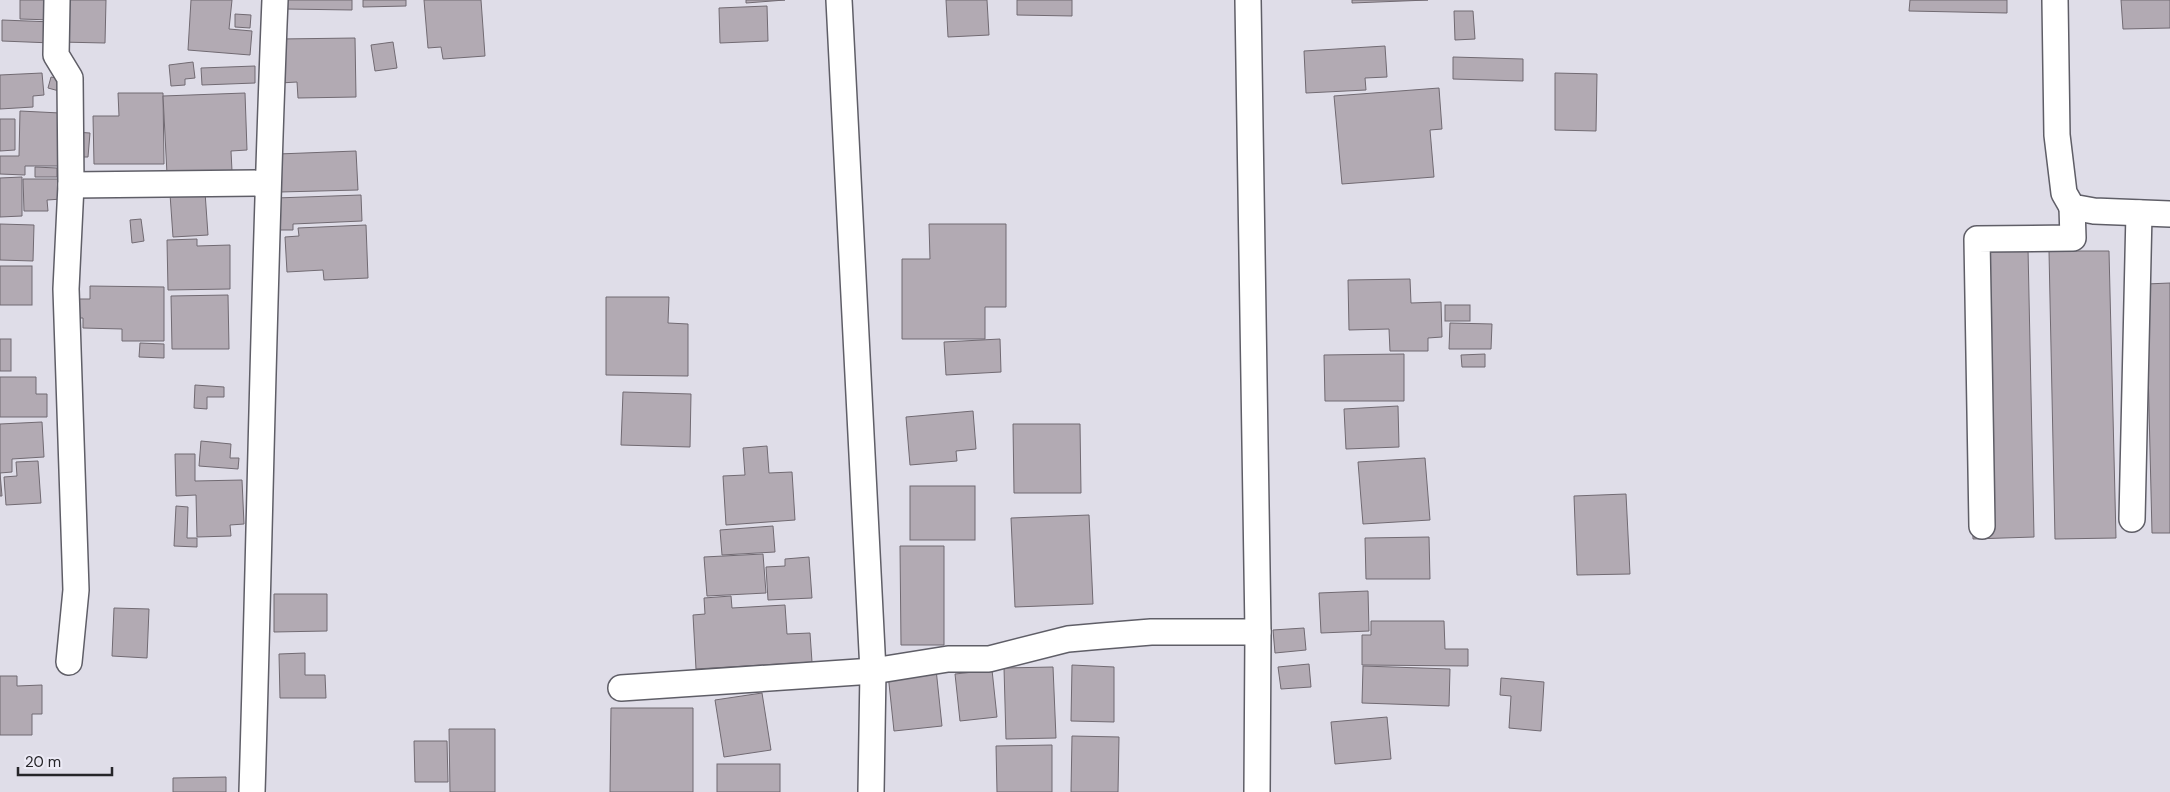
<svg xmlns="http://www.w3.org/2000/svg" width="2170" height="792" viewBox="0 0 2170 792" font-family="'DM Sans',sans-serif">
<style>
.building{fill:#b2aab3;stroke:#716a72}
.lines{fill:none;stroke-linecap:round;stroke-linejoin:round}
.street-casing{stroke:#5f5e67;stroke-width:28}
.street{stroke:#fff;stroke-width:25}
</style>
<rect width="100%" height="100%" fill="#dfdde8"/>
<g class="building">
<path d="M 20,0 L 53,0 L 53,20 L 20,19 Z"/>
<path d="M 61,0 L 106,0 L 105,43 L 60,42 Z"/>
<path d="M 191,0 L 232,0 L 229,29 L 252,31 L 250,55 L 188,50 Z"/>
<path d="M 285,0 L 352,0 L 352,10 L 285,9 Z"/>
<path d="M 363,0 L 406,0 L 406,6 L 363,7 Z"/>
<path d="M 424,0 L 481,0 L 485,56 L 443,59 L 441,47 L 428,48 Z"/>
<path d="M 746,0 L 785,0 L 746,3 Z"/>
<path d="M 946,0 L 987,0 L 989,35 L 948,37 Z"/>
<path d="M 1017,0 L 1072,0 L 1072,16 L 1017,15 Z"/>
<path d="M 1352,0 L 1428,0 L 1352,3 Z"/>
<path d="M 1910,0 L 2007,0 L 2007,13 L 1909,11 Z"/>
<path d="M 2121,0 L 2170,0 L 2170,28 L 2123,29 Z"/>
<path d="M 767,6 L 768,41 L 720,43 L 719,8 Z"/>
<path d="M 1454,11 L 1473,11 L 1475,39 L 1455,40 Z"/>
<path d="M 235,14 L 251,15 L 250,28 L 235,27 Z"/>
<path d="M 2,20 L 53,22 L 52,43 L 2,41 Z"/>
<path d="M 355,38 L 356,97 L 298,98 L 297,82 L 280,83 L 280,39 Z"/>
<path d="M 393,42 L 397,68 L 375,71 L 371,45 Z"/>
<path d="M 1385,46 L 1387,77 L 1365,78 L 1366,90 L 1306,93 L 1304,51 Z"/>
<path d="M 1453,57 L 1523,59 L 1523,81 L 1453,79 Z"/>
<path d="M 193,62 L 195,78 L 185,79 L 185,85 L 171,86 L 169,65 Z"/>
<path d="M 255,66 L 255,83 L 202,85 L 201,68 Z"/>
<path d="M 42,73 L 44,95 L 33,96 L 33,107 L 0,109 L 0,75 Z"/>
<path d="M 1555,73 L 1597,74 L 1596,131 L 1555,130 Z"/>
<path d="M 51,77 L 62,79 L 59,91 L 48,88 Z"/>
<path d="M 1439,88 L 1442,129 L 1430,130 L 1434,177 L 1342,184 L 1334,96 Z"/>
<path d="M 118,93 L 163,93 L 164,164 L 94,164 L 93,116 L 119,116 Z"/>
<path d="M 245,93 L 247,150 L 231,151 L 232,171 L 167,174 L 163,96 Z"/>
<path d="M 20,111 L 60,113 L 59,166 L 25,166 L 25,175 L 0,174 L 0,156 L 19,156 Z"/>
<path d="M 0,119 L 15,119 L 15,150 L 0,151 Z"/>
<path d="M 75,132 L 90,133 L 88,157 L 74,157 Z"/>
<path d="M 356,151 L 358,190 L 280,192 L 278,154 Z"/>
<path d="M 35,167 L 57,168 L 57,177 L 35,177 Z"/>
<path d="M 22,177 L 22,216 L 0,217 L 0,178 Z"/>
<path d="M 23,179 L 61,179 L 62,199 L 47,200 L 48,211 L 24,211 Z"/>
<path d="M 205,192 L 208,235 L 173,237 L 170,194 Z"/>
<path d="M 361,195 L 362,221 L 293,224 L 293,230 L 277,230 L 276,198 Z"/>
<path d="M 141,219 L 144,241 L 132,243 L 130,220 Z"/>
<path d="M 0,224 L 34,225 L 33,261 L 0,260 Z"/>
<path d="M 929,224 L 1006,224 L 1006,307 L 985,307 L 985,339 L 902,339 L 902,259 L 930,259 Z"/>
<path d="M 366,225 L 368,278 L 324,280 L 323,270 L 287,272 L 285,237 L 299,236 L 298,228 Z"/>
<path d="M 197,239 L 197,246 L 230,245 L 230,289 L 168,290 L 167,240 Z"/>
<path d="M 2028,248 L 2034,537 L 1973,539 L 1966,249 Z"/>
<path d="M 2049,251 L 2109,251 L 2116,538 L 2055,539 Z"/>
<rect x="0" y="266" width="32" height="39"/>
<path d="M 1410,279 L 1411,303 L 1441,302 L 1442,337 L 1428,338 L 1428,351 L 1390,351 L 1389,329 L 1349,330 L 1348,280 Z"/>
<path d="M 2170,283 L 2170,533 L 2152,533 L 2146,284 Z"/>
<path d="M 90,286 L 164,287 L 164,341 L 122,341 L 122,329 L 83,328 L 83,318 L 73,318 L 73,299 L 90,299 Z"/>
<path d="M 228,295 L 229,349 L 172,349 L 171,296 Z"/>
<path d="M 606,297 L 669,297 L 668,323 L 688,324 L 688,376 L 606,375 Z"/>
<rect x="1445" y="305" width="25" height="16"/>
<path d="M 1450,323 L 1492,324 L 1491,349 L 1449,349 Z"/>
<rect x="0" y="339" width="11" height="32"/>
<path d="M 1000,339 L 1001,372 L 946,375 L 944,342 Z"/>
<path d="M 140,343 L 164,344 L 164,358 L 139,357 Z"/>
<path d="M 1404,354 L 1404,401 L 1325,401 L 1324,355 Z"/>
<path d="M 1485,354 L 1485,367 L 1462,367 L 1461,355 Z"/>
<path d="M 0,377 L 36,377 L 36,394 L 47,394 L 47,417 L 0,417 Z"/>
<path d="M 195,385 L 224,387 L 224,397 L 207,397 L 207,409 L 194,408 Z"/>
<path d="M 623,392 L 691,394 L 690,447 L 621,445 Z"/>
<path d="M 1398,406 L 1399,447 L 1346,449 L 1344,409 Z"/>
<path d="M 973,411 L 976,449 L 956,451 L 957,461 L 910,465 L 906,417 Z"/>
<path d="M 42,422 L 44,457 L 12,459 L 12,472 L 0,473 L 2,496 L 0,496 L 0,424 Z"/>
<path d="M 1013,424 L 1080,424 L 1081,493 L 1014,493 Z"/>
<path d="M 201,441 L 231,444 L 230,458 L 239,458 L 238,469 L 199,466 Z"/>
<path d="M 767,446 L 769,473 L 792,472 L 795,520 L 726,525 L 723,476 L 745,475 L 743,448 Z"/>
<path d="M 175,454 L 195,454 L 195,481 L 242,480 L 244,524 L 230,525 L 231,536 L 197,537 L 196,495 L 176,496 Z"/>
<path d="M 1425,458 L 1430,520 L 1363,524 L 1358,462 Z"/>
<path d="M 38,461 L 41,503 L 6,505 L 4,477 L 17,476 L 16,462 Z"/>
<rect x="910" y="486" width="65" height="54"/>
<path d="M 1626,494 L 1630,574 L 1577,575 L 1574,496 Z"/>
<path d="M 176,506 L 188,507 L 187,538 L 197,538 L 197,547 L 174,546 Z"/>
<path d="M 1089,515 L 1093,604 L 1015,607 L 1011,518 Z"/>
<path d="M 773,526 L 775,552 L 722,555 L 720,530 Z"/>
<path d="M 1429,537 L 1430,579 L 1366,579 L 1365,538 Z"/>
<path d="M 900,546 L 944,546 L 944,645 L 901,645 Z"/>
<path d="M 763,554 L 766,593 L 707,596 L 704,557 Z"/>
<path d="M 809,557 L 812,598 L 768,600 L 766,567 L 785,566 L 785,559 Z"/>
<path d="M 1368,591 L 1369,631 L 1321,633 L 1319,593 Z"/>
<path d="M 274,594 L 327,594 L 327,631 L 274,632 Z"/>
<path d="M 731,596 L 732,608 L 785,605 L 787,634 L 810,633 L 812,662 L 696,669 L 693,615 L 705,614 L 704,598 Z"/>
<path d="M 114,608 L 149,609 L 147,658 L 112,656 Z"/>
<path d="M 1371,621 L 1444,621 L 1445,649 L 1468,649 L 1468,666 L 1362,665 L 1362,635 L 1371,635 Z"/>
<path d="M 1304,628 L 1306,650 L 1275,653 L 1273,630 Z"/>
<path d="M 305,653 L 305,675 L 325,675 L 326,698 L 280,698 L 279,654 Z"/>
<path d="M 1309,664 L 1311,687 L 1281,689 L 1278,667 Z"/>
<path d="M 1072,665 L 1114,667 L 1114,722 L 1071,721 Z"/>
<path d="M 1363,666 L 1450,669 L 1449,706 L 1362,703 Z"/>
<path d="M 1053,667 L 1056,738 L 1006,739 L 1004,668 Z"/>
<path d="M 936,669 L 942,726 L 894,731 L 888,674 Z"/>
<path d="M 992,670 L 997,717 L 960,721 L 955,674 Z"/>
<path d="M 0,676 L 17,676 L 17,686 L 42,685 L 42,714 L 32,714 L 32,735 L 0,735 Z"/>
<path d="M 1501,678 L 1544,682 L 1541,731 L 1509,728 L 1511,696 L 1500,695 Z"/>
<path d="M 762,693 L 771,750 L 724,757 L 715,700 Z"/>
<path d="M 611,708 L 693,708 L 693,792 L 610,792 Z"/>
<path d="M 1387,717 L 1391,759 L 1335,764 L 1331,722 Z"/>
<path d="M 449,729 L 495,729 L 495,792 L 450,792 Z"/>
<path d="M 1072,736 L 1119,737 L 1118,792 L 1071,792 Z"/>
<path d="M 414,741 L 447,741 L 448,782 L 415,782 Z"/>
<path d="M 1052,745 L 1052,792 L 997,792 L 996,746 Z"/>
<rect x="717" y="764" width="63" height="28"/>
<path d="M 226,777 L 226,792 L 173,792 L 173,778 Z"/>
</g>
<g class="lines">
<defs>
<g id="street">
<path d="M 57,0 L 56,55 L 70,78 L 71,185 L 66,289 L 76,590 L 69,662"/>
<path d="M 839,0 L 873,671 L 871,792"/>
<path d="M 1248,0 L 1258,632 L 1257,792"/>
<path d="M 2055,0 L 2057,135 L 2064,193 L 2072,207 L 2094,211 L 2170,214"/>
<path d="M 71,185 L 267,183"/>
<path d="M 2132,519 L 2139,213"/>
<path d="M 1982,526 L 1977,239 L 2073,238 L 2072,207"/>
<path d="M 621,688 L 873,671 L 948,659 L 989,659 L 1068,639 L 1102,636 L 1151,632 L 1258,632"/>
<path d="M 252,792 C 260,528 264,264 275,0"/>
</g>
</defs>
<use href="#street" class="street-casing"/>
<use href="#street" class="street"/>
</g>
<path d="M18 767v8h94v-8" fill="none" stroke="#262529" stroke-width="2.5"/>
<text x="25" y="767" font-size="15" fill="#262529" stroke="#eceaf5" stroke-width="4" paint-order="stroke">20 m</text>
</svg>
